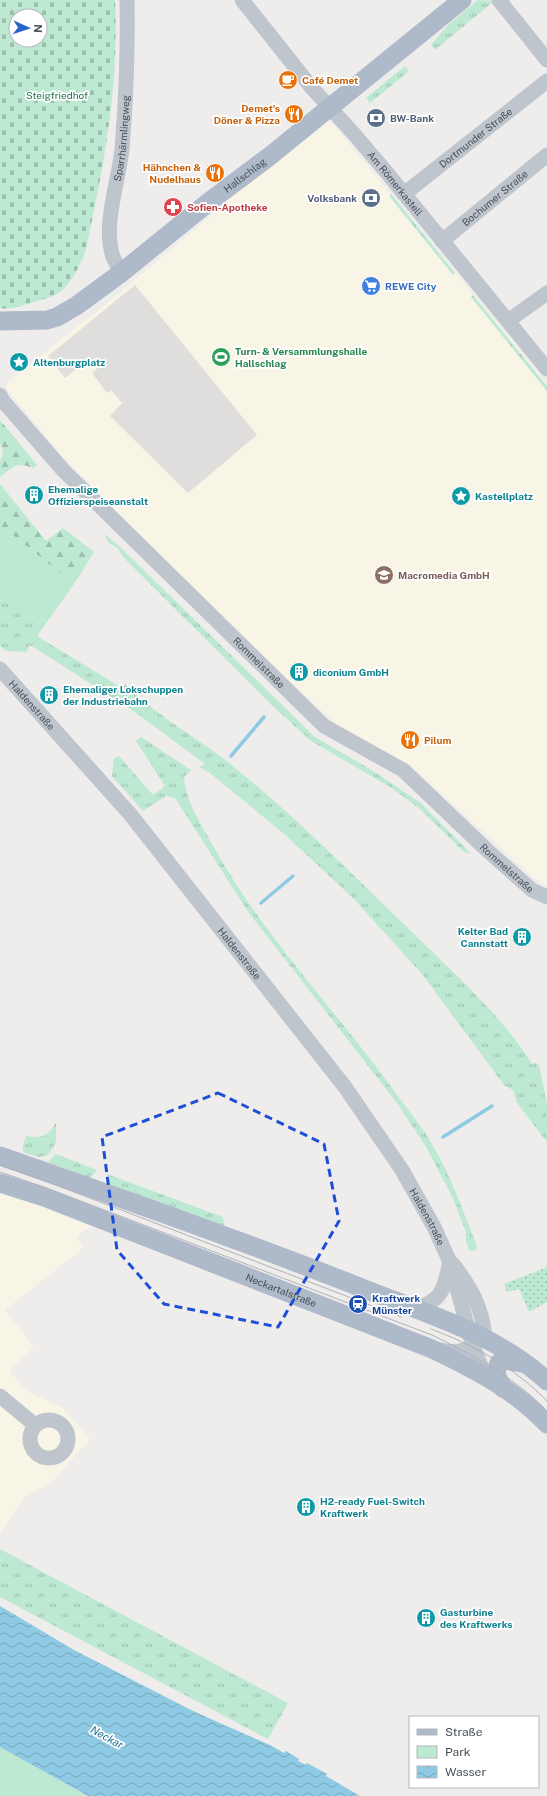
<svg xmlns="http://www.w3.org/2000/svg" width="547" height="1796" viewBox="0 0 547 1796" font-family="'Public Sans',sans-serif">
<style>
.commercial{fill:#f9f5e6}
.education{fill:#e0dedd}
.grass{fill:url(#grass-tufts)}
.forest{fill:url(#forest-firs)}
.cemetery{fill:url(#cemetery-stones);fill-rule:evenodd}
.park{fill:#bde9d2}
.garden{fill:url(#garden-dots)}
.water{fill:url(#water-waves)}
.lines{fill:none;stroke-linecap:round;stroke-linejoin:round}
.stream{stroke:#8ecae3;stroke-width:3.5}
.minor{stroke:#bec5cd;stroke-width:15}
.major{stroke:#aeb9c9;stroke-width:19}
.tram{stroke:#afb1b6;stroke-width:1}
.marked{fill:none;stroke:#1d4ed8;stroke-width:3;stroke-dasharray:8 5;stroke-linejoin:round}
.labels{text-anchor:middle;stroke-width:3.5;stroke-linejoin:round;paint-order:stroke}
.food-label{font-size:10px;font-weight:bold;fill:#c56008;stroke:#fff;text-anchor:start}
.park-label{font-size:10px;fill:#1f714f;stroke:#fff}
.service-label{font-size:10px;font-weight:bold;fill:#4e5e75;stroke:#fff;text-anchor:start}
.street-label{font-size:10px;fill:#464e58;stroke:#fff}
.health-label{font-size:10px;font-weight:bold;fill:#be3a42;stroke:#fff;text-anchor:start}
.shop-label{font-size:10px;font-weight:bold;fill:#366cbe;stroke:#fff;text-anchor:start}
.leisure-label{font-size:10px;font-weight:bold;fill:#27864d;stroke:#fff;text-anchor:start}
.culture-label{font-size:10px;font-weight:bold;fill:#0d838f;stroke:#fff;text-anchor:start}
.education-label{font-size:10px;font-weight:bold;fill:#785e54;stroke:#fff;text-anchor:start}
.transit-label{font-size:10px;font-weight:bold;fill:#164399;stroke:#fff;text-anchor:start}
.water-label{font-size:11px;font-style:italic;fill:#197398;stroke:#fff}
</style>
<defs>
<pattern id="grass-tufts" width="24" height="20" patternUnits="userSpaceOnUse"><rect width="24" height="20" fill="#bde9d2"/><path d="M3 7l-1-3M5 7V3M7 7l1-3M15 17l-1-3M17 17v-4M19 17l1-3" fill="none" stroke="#9bbfad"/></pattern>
<pattern id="forest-firs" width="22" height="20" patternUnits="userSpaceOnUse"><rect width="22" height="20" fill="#bde9d2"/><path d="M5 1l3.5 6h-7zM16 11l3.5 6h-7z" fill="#9bbfad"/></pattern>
<pattern id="cemetery-stones" width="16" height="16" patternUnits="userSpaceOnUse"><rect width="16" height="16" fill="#bde9d2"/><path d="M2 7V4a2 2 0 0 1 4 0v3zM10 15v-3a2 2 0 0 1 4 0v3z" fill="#9bbfad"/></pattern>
<pattern id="garden-dots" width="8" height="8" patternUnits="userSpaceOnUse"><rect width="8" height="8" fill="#bde9d2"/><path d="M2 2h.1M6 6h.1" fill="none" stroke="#9bbfad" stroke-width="1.8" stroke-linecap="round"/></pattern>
<pattern id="water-waves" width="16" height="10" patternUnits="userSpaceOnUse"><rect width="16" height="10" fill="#8ecae3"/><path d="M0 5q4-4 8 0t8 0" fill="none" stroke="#76a6bb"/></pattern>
</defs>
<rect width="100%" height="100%" fill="#efecec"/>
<g class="commercial">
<path d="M 327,117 L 547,384 L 547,886 L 533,877 L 409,764 L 340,728 L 241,635 L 62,456 L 6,388 L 7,383 L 110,301 Z"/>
<path d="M 0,1189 L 91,1226 L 76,1237 L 83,1248 L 5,1310 L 34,1347 L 9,1371 L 28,1392 L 63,1408 L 90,1439 L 52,1482 L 24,1497 L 0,1534 Z"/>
</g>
<path class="education" d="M 135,285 L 257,435 L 188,493 L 110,416 L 122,403 L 111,390 L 107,393 L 92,373 L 101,365 L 96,358 L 90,362 L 88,360 L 65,378 L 48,356 Z"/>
<g class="grass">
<path d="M 478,0 L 494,1 L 435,50 L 431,45 L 448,25 Z"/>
<path d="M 405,66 L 409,71 L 370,103 L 366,98 Z"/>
<path d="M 391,194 L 455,273 L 453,275 L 389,196 Z"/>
<path d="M 473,295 L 547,386 L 547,391 L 471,297 Z"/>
<path d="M 104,534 L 118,545 L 315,737 L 373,771 L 421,803 L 471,854 L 464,852 L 419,808 L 390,787 L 311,741 L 276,709 L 124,558 L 118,549 L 108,542 Z"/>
<path d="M 0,586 L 47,622 L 37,636 L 122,688 L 125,684 C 155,715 195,736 228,762 C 293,814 351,873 410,930 C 451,971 502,1015 532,1064 L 535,1063 L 539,1065 L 547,1105 L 547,1142 L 517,1103 L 513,1090 L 504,1085 L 422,974 L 353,898 L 283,833 L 210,773 L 199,767 L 205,764 L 132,710 L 30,645 L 26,652 L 6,651 L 0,646 Z"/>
<path d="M 141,737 L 191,770 L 184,777 C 186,802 200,822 212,844 C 263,937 339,1013 400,1099 C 411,1114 423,1128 432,1144 C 451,1175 463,1212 477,1246 L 475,1251 L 469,1251 L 466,1240 L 466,1232 L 452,1196 L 426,1147 L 397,1103 L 249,913 L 175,798 L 166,796 L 143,811 L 112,776 L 114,758 L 119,756 L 153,795 L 165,786 L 136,741 Z"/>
<path d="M 56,1122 L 56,1143 L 48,1155 L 39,1157 L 25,1153 L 22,1149 L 26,1136 C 41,1139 49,1136 56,1122 Z"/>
<path d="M 56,1154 L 97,1170 L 89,1178 L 48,1162 Z"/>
<path d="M 107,1174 L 223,1217 L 225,1231 L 108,1185 Z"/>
<path d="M 0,1549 L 288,1703 L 268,1739 L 0,1597 Z"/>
</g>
<g class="forest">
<path d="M 0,420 L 37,465 L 33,468 C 16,461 13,467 0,477 L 0,462 L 3,452 L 0,443 Z"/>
<path d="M 0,484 L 46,541 L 63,528 L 94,552 L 74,584 L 0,525 Z"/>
</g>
<path class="cemetery" d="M 0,0 L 115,0 C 119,86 104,166 86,249 C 80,266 71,286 55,295 C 47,299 38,300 31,303 C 20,306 11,310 0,308 ZM 16,16 L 40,16 L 40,40 L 16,40 Z"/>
<g class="park">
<path d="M 0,525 L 74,584 L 47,622 L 0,586 Z"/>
<path d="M 0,1747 L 88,1796 L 0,1796 Z"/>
</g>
<path class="garden" d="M 547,1267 L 547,1302 L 529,1312 L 519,1289 L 507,1292 L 504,1284 Z"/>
<path class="water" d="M 0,1606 L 74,1650 L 193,1711 L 272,1746 L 284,1753 L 286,1751 L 299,1759 L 298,1761 L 306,1765 L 307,1763 L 327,1774 L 326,1776 L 360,1796 L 88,1796 L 0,1747 Z"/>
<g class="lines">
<g class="stream">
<path d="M 231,756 L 264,717"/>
<path d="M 261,903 L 293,876"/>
<path d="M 443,1137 L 492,1106"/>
</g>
<g class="minor">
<path id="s1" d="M 242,0 L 312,88 L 354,134 L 388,174 L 547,369"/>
<path d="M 499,0 L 547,60"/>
<path id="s2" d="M 404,194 L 547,81"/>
<path id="s3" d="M 442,241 L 547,155"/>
<path id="s4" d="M 121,273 C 119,268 115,262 113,257 C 102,225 119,181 122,149 C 126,100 128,49 127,0"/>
<path d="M 508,321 L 547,293"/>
<path id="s5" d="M 0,395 L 3,401 L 63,470 L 324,726 L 403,770 L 489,852 L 532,890 L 547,897"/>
<path id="s6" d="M 0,669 L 130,814 L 345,1087 L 402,1170 L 434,1227 L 449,1260 L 473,1346 L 485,1376"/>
<path d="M 414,1309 C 441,1301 444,1291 449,1265"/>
<path d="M 439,1350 C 461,1354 468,1350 485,1337 C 482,1306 471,1288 453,1264"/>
<path d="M 0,1396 L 35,1425"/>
<circle cx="49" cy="1439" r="19"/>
</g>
<g class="major">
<path id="s7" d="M 0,321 L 47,320 L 57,317 L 76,306 L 121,273 L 210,201 L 270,156 L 462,0"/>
<path d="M 0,1156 C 123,1199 246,1242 367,1290 C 430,1315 496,1334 547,1381"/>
<path id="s8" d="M 0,1183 L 44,1197 L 432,1349 C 474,1369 515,1390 547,1424"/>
<path d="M 503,1388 C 497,1378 494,1373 499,1363 L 506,1360 L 526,1364"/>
</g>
<g class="tram">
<path d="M 0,1165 L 48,1182 L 401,1317"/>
<path d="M 0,1172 L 44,1187 L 432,1335 C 474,1356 514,1377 547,1411"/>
<path d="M 431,1329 C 474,1345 515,1368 547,1401"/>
</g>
</g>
<path class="marked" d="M 218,1093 L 324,1144 L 339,1221 L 278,1327 L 164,1304 L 117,1250 L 102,1137 Z"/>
<defs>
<symbol id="cafe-disc" viewBox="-11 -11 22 22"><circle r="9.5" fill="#e8710a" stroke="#fff"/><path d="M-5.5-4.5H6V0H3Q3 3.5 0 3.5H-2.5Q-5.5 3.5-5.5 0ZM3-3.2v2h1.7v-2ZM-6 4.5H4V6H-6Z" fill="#fff"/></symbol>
<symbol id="restaurant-disc" viewBox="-11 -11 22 22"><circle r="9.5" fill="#e8710a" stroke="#fff"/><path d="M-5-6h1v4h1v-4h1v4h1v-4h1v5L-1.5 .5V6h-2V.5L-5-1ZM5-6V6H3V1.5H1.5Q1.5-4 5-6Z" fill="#fff"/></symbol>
<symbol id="bank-disc" viewBox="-11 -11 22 22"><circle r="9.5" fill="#5c6f8a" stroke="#fff"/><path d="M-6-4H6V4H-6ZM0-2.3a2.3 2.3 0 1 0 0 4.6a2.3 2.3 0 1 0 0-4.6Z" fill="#fff"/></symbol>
<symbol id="pharmacy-disc" viewBox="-11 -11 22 22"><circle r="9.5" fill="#e0444e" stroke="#fff"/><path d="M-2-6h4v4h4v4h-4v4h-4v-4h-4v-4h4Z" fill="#fff"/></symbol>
<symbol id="supermarket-disc" viewBox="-11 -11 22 22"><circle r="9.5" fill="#3f7fe0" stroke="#fff"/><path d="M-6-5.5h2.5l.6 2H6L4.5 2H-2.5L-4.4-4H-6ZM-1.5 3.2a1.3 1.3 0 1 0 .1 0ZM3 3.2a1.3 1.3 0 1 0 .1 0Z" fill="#fff"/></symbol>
<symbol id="stadium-disc" viewBox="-11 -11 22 22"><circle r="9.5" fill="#2e9e5b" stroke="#fff"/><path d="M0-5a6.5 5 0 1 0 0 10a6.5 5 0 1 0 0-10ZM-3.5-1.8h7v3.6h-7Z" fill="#fff"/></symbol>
<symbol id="sight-disc" viewBox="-11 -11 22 22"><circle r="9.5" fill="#0f9aa8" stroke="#fff"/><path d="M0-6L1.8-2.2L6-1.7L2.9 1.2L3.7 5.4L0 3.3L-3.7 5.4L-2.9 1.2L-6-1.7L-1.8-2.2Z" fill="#fff"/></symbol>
<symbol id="building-disc" viewBox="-11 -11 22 22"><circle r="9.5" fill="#0f9aa8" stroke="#fff"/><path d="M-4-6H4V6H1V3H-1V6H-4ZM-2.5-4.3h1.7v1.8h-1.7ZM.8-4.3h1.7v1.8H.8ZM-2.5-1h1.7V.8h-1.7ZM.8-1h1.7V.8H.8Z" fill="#fff"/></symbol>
<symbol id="university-disc" viewBox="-11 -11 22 22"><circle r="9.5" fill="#8d6e63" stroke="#fff"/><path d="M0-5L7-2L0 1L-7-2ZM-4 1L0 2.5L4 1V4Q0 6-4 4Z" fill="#fff"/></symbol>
<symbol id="station-disc" viewBox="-11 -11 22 22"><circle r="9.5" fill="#1a4fb4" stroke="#fff"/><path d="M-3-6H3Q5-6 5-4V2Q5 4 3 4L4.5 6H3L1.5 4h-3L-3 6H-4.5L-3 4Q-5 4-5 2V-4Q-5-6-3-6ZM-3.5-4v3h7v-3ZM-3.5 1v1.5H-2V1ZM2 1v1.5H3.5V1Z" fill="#fff"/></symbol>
</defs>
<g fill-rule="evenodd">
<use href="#cafe-disc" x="277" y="69" width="22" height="22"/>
<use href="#restaurant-disc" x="283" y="103" width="22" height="22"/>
<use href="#bank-disc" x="365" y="107" width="22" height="22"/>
<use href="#restaurant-disc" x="204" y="162" width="22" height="22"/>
<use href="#bank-disc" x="360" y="187" width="22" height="22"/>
<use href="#pharmacy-disc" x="162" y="196" width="22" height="22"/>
<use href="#supermarket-disc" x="360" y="275" width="22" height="22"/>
<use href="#stadium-disc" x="210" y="346" width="22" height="22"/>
<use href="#sight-disc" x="8" y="351" width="22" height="22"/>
<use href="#building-disc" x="23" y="484" width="22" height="22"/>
<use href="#sight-disc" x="450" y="485" width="22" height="22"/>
<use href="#university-disc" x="373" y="564" width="22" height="22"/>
<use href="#building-disc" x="288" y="661" width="22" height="22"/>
<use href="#building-disc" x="38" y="684" width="22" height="22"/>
<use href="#restaurant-disc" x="399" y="729" width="22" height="22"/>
<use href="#building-disc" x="511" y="926" width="22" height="22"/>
<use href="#station-disc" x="347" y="1293" width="22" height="22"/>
<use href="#building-disc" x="295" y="1496" width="22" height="22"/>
<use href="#building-disc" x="415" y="1607" width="22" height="22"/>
</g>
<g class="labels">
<g class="food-label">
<text x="302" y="84">Café Demet</text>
<text x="280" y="112" text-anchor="end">Demet's<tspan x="280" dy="12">Döner &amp; Pizza</tspan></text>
<text x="201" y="171" text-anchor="end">Hähnchen &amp;<tspan x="201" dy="12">Nudelhaus</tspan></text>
<text x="424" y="744">Pilum</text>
</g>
<g class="park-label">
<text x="57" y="99">Steigfriedhof</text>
</g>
<g class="service-label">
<text x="390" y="122">BW-Bank</text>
<text x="357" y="202" text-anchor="end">Volksbank</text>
</g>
<g class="street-label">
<text dy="4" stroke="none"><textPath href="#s2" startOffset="91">Dortmunder Straße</textPath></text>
<text dy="4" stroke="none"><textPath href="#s4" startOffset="138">Sparrhärmlingweg</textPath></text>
<text dy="4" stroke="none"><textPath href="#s7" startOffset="293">Hallschlag</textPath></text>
<text dy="4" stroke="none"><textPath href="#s1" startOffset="239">Am Römerkastell</textPath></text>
<text dy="4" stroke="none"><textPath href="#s3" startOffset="68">Bochumer Straße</textPath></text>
<text dy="4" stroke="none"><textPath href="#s5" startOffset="373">Rommelstraße</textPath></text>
<text dy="4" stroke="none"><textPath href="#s6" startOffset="48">Haldenstraße</textPath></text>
<text dy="4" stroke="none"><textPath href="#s5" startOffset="697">Rommelstraße</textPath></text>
<text dy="4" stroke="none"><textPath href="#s6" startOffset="372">Haldenstraße</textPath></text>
<text dy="4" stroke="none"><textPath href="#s6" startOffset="696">Haldenstraße</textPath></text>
<text dy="4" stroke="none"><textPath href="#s8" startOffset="301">Neckartalstraße</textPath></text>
</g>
<g class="health-label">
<text x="187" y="211">Sofien-Apotheke</text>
</g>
<g class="shop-label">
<text x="385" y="290">REWE City</text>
</g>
<g class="leisure-label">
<text x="235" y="355">Turn- &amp; Versammlungshalle<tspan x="235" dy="12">Hallschlag</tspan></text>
</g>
<g class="culture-label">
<text x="33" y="366">Altenburgplatz</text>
<text x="48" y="493">Ehemalige<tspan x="48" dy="12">Offizierspeiseanstalt</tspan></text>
<text x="475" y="500">Kastellplatz</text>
<text x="313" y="676">diconium GmbH</text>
<text x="63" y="693">Ehemaliger Lokschuppen<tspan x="63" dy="12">der Industriebahn</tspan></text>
<text x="508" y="935" text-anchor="end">Kelter Bad<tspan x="508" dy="12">Cannstatt</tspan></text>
<text x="320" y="1505">H2-ready Fuel-Switch<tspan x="320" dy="12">Kraftwerk</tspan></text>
<text x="440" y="1616">Gasturbine<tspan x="440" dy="12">des Kraftwerks</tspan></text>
</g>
<g class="education-label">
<text x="398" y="579">Macromedia GmbH</text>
</g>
<g class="transit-label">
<text x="372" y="1302">Kraftwerk<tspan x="372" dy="12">Münster</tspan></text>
</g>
<g class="water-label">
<text transform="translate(107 1737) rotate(29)" y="4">Neckar</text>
</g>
</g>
<rect x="409" y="1716" width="130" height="72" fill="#ffffff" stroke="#b5b8bc"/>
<rect x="417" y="1729" width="20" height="6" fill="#aeb9c9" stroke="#b5b8bc"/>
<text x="445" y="1736" font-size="12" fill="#464e58">Straße</text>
<rect x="417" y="1746" width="20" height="12" fill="#bde9d2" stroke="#b5b8bc"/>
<text x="445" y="1756" font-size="12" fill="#464e58">Park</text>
<rect x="417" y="1766" width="20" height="12" fill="url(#water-waves)" stroke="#b5b8bc"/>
<text x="445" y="1776" font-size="12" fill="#464e58">Wasser</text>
<g transform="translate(28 28) rotate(93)"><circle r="19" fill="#ffffff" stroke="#b5b8bc"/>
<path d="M0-3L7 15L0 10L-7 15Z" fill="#2963cc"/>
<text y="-6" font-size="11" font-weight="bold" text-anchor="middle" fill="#464e58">N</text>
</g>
</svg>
